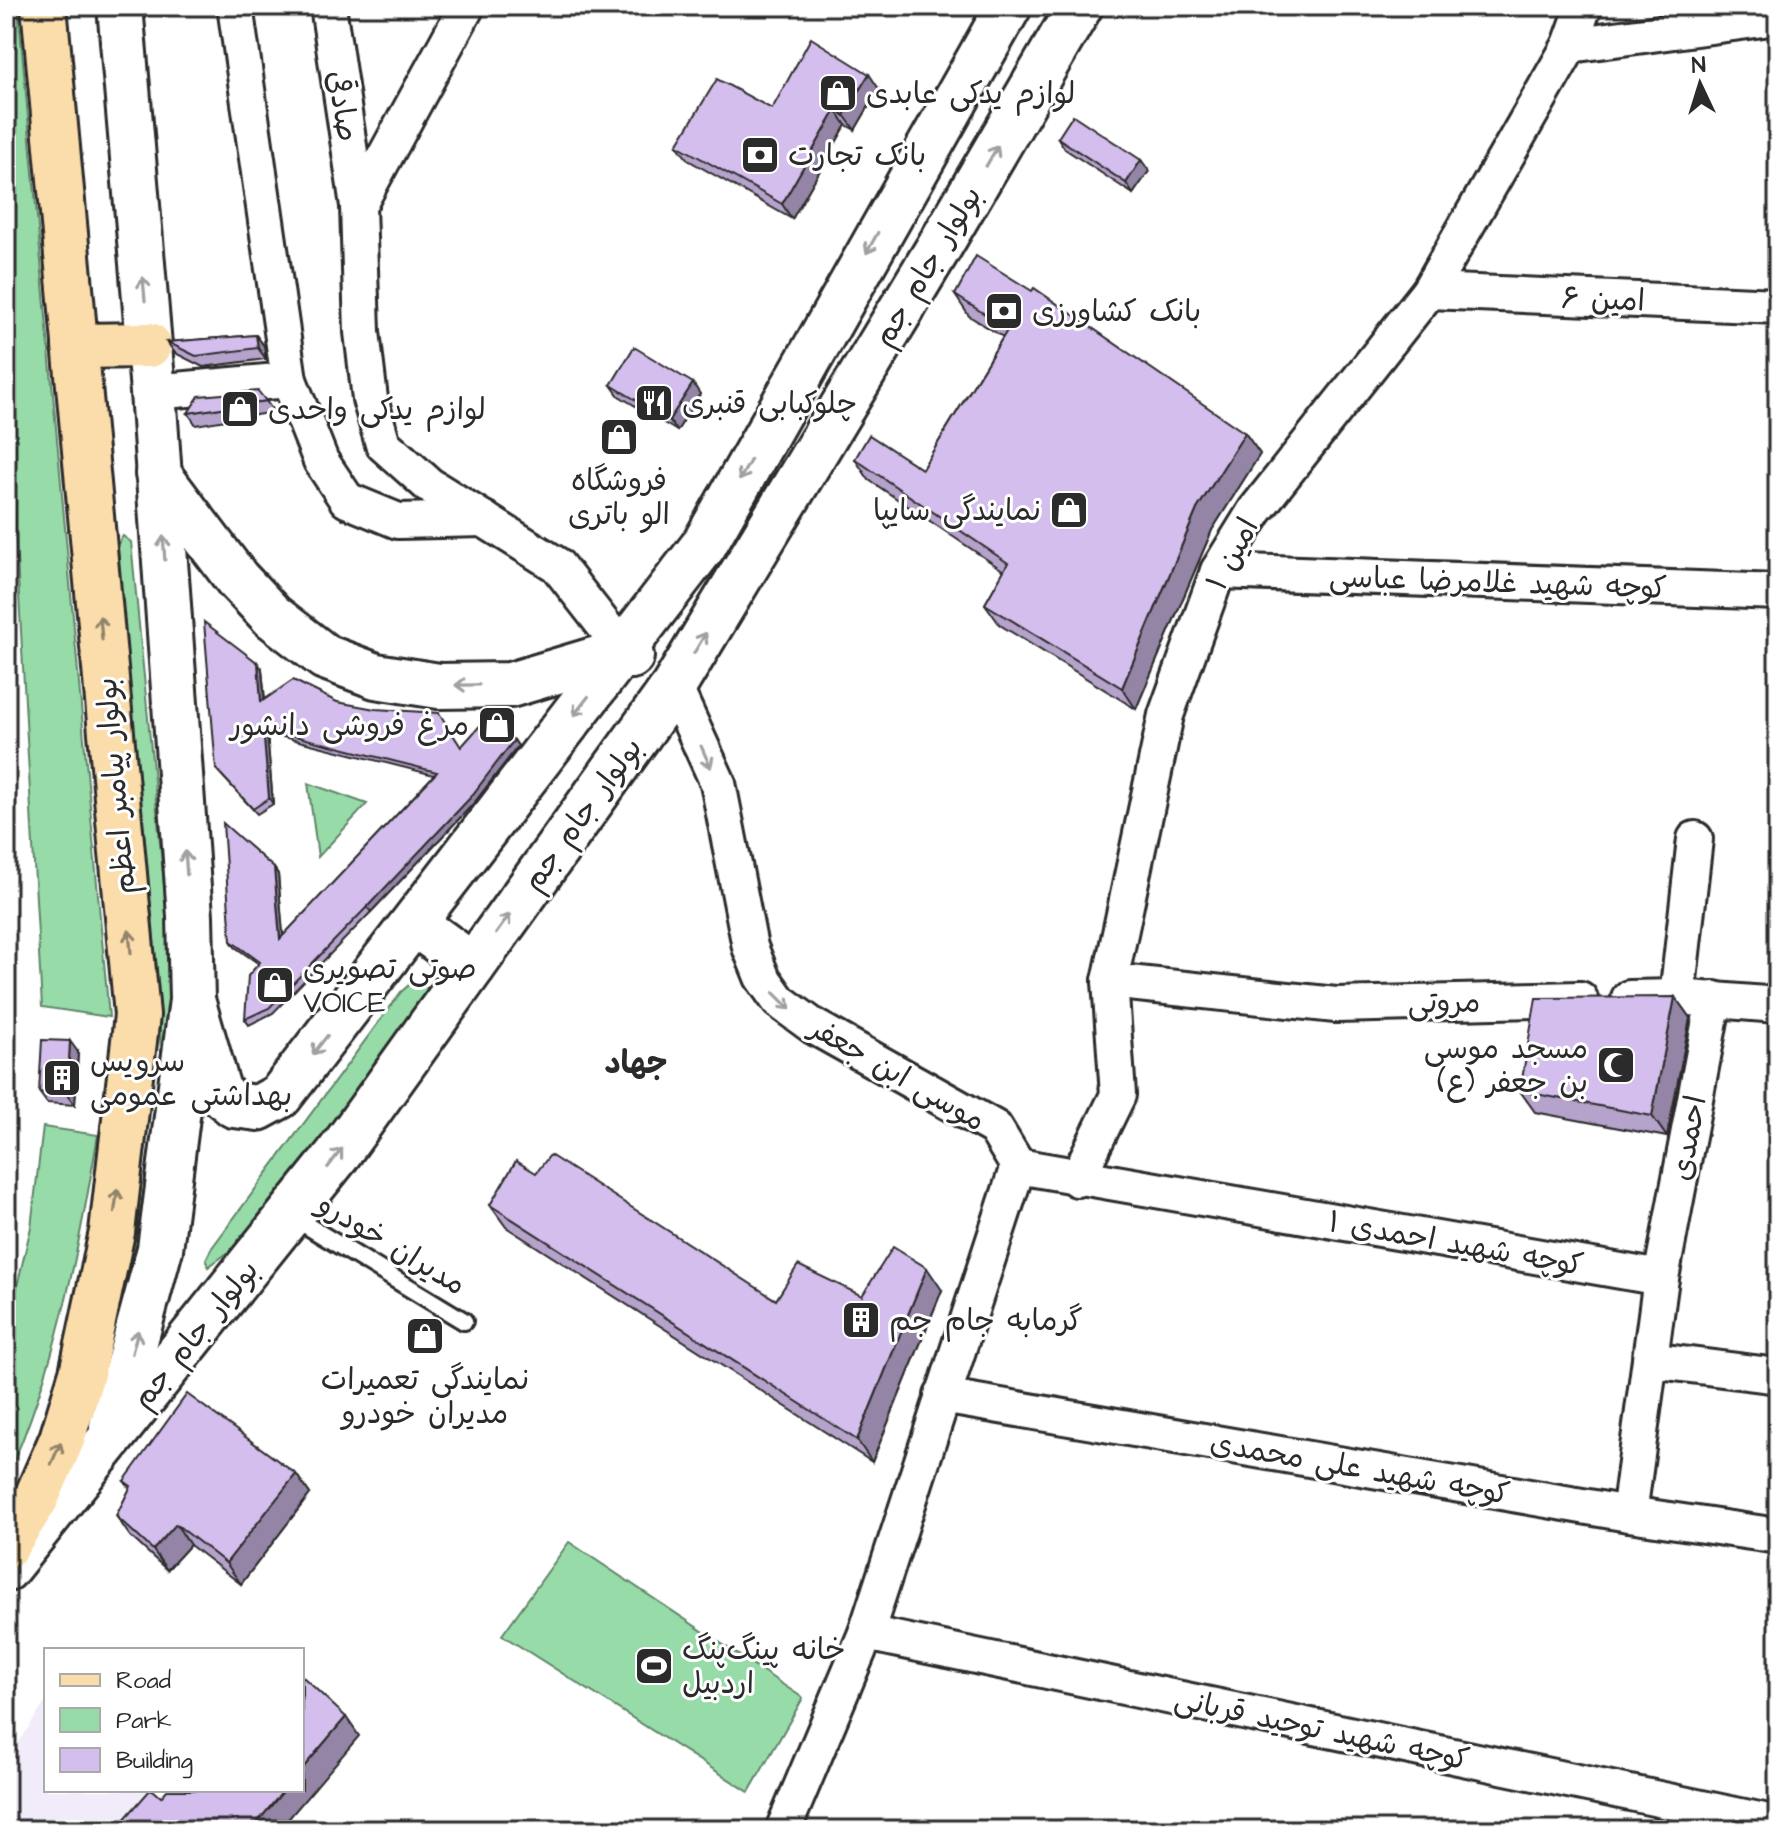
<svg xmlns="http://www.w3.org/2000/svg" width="1784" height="1836" viewBox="0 0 1784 1836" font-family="'Architects Daughter','Playpen Sans Arabic',sans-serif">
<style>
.built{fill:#f2ecfa}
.green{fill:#97dca8;stroke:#61846a;stroke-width:2}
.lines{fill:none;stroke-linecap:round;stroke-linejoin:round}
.lane-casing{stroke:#2b2b2b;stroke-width:22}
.street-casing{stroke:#2b2b2b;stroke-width:40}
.secondary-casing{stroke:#2b2b2b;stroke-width:50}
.primary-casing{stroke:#2b2b2b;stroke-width:50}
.lane{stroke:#fff;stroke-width:16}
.street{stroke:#fff;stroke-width:34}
.secondary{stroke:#fff;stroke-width:44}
.primary{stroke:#faddab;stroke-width:44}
.wall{fill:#b6a3cc;stroke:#2b2b2b;stroke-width:2}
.shaded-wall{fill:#9485a6;stroke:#2b2b2b;stroke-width:2}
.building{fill:#d4beed;stroke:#2b2b2b;stroke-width:2}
.oneway{stroke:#a0a0a0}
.oneway2{stroke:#92846b}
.labels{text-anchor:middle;stroke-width:6;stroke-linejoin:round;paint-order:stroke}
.poi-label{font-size:30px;fill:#2b2b2b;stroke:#fff;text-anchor:start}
.street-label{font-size:30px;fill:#2b2b2b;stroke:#fff}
.neighbourhood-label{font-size:32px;font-weight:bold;fill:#2b2b2b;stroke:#fff}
</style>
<rect width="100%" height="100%" fill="#fff"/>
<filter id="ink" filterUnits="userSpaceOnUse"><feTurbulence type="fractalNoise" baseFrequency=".0125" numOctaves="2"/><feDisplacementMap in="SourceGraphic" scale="16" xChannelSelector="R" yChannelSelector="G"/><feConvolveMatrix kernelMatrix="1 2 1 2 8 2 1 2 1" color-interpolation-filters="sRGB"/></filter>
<g filter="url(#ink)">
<path class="built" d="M 46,1701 L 46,1790 L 153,1790 L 197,1830 L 22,1830 L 6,1812 L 6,1761 Z"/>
<g class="green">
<path d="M 6,6 L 18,6 L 109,1017 L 42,1007 L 6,362 Z"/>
<path d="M 123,536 L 131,542 L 172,967 L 167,1135 L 115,1350 L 111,1339 L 138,1225 L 153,1135 L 161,1052 L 157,971 L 116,547 Z"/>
<path d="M 308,783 L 367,804 L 318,857 Z"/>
<path d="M 422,981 L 432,996 L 418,1020 L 230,1251 L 208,1267 L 206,1259 L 211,1249 L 401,992 L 409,985 Z"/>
<path d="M 43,1127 L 98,1135 C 78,1253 56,1369 6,1479 L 6,1333 L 31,1227 Z"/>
<path d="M 569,1542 L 803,1698 L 749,1792 L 502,1635 Z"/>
</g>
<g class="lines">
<defs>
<path id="lane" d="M 291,1216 L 464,1321"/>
<g id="street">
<path d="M 235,6 L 289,380 L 321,461 L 347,500 L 398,521 L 484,519"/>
<path d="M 328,6 L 358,206"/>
<path d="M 467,6 L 358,206 L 362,332 L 370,399 L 383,444 L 429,485 L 557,565 L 624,651"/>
<path d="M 1570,45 L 1778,17"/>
<path d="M 1429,291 L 1778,306"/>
<path d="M 153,392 L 289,380"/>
<path d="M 1218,571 L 1778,592"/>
<path d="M 674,686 L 718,783 L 750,947 L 762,977 L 779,1001 L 813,1026 L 995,1128 L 1018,1166 L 866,1633 L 783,1830"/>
<path d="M 1110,981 L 1336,1005 L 1580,999"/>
<path d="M 1677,997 L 1695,839"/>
<path d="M 1629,998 L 1677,997 L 1778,1005"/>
<path d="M 1018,1166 L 1661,1278 L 1629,1514"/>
<path d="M 1077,1179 L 1118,1095 L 1110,981 L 1166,715 L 1218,571 L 1255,511 L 1429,291 L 1570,45 L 1584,6"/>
<path d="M 1661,1278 L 1714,999"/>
<path d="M 1650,1360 L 1778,1376"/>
<path d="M 942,1396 L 1629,1514 L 1778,1536"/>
<path d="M 866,1633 L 1778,1824"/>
</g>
<g id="secondary">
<path d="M 158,474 L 237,579 L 272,616 L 325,657 L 376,676 L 439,686 L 510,685 L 624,651 L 631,656"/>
<path d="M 414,923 L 473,966"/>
<path d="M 192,1000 L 219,1093 L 234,1105 L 258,1108 L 280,1096 L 704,545 L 1009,6"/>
<path d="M 112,1426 L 160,1249 L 192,1000 L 190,916 L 153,392 L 120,6"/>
<path d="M 6,1569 L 336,1157 L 674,686 L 942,242 L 1080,6"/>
</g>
<g id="primary">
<path d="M 75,346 L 149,345"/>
<path d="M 6,1546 L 36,1499 L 62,1439 L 82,1373 L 112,1232 L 137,1015 L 44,6"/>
</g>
</defs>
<use href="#lane" class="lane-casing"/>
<use href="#street" class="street-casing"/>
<use href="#secondary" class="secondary-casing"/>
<use href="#primary" class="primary-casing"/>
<use href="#lane" class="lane"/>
<use href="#street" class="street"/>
<use href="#secondary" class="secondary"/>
<use href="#primary" class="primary"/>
</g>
<g class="wall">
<path d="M 879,89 L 855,130 L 846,125 L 792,219 L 688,160 L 677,145 Z"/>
<path d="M 1058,138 L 1141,160 L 1149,171 L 1133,194 L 1065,149 Z"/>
<path d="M 955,295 L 1245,433 L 1260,454 L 1212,530 L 1136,709 L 1000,625 L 985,604 L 1004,571 L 869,480 L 855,459 L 922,469 L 1003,337 L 969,316 Z"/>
<path d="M 256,335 L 264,346 L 266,359 L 203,367 L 175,353 L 167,342 Z"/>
<path d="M 611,385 L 700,394 L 677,431 L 619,396 Z"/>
<path d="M 266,401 L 274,412 L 196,425 L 188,413 Z"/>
<path d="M 262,669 L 265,699 L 337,702 L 461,746 L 514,740 L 518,746 L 474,803 L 371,912 L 273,1013 L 249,1025 L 245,1019 L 259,964 L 235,947 L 231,941 L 274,868 L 278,874 L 283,936 L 434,775 L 267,733 L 273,804 L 257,814 L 216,769 Z"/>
<path d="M 1675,997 L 1690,1018 L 1667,1137 L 1535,1112 L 1520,1091 Z"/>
<path d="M 78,1052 L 75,1105 L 47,1103 L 39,1092 Z"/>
<path d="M 536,1173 L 776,1300 L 862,1296 L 942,1290 L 872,1462 L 506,1227 L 490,1205 Z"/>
<path d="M 296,1474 L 310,1494 L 241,1584 L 190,1545 L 167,1570 L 130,1536 L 116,1516 L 130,1489 L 124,1481 Z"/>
</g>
<g class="shaded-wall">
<path d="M 869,74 L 879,89 L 855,130 L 844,115 Z"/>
<path d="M 836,110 L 846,125 L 792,219 L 782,204 Z"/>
<path d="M 1141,160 L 1149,171 L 1133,194 L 1126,183 Z"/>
<path d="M 256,335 L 264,346 L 266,359 L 258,348 Z"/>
<path d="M 693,383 L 700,394 L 677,431 L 669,420 Z"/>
<path d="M 1245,433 L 1260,454 L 1212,530 L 1136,709 L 1122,688 L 1197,509 Z"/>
<path d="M 258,663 L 262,669 L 265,707 L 261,702 Z"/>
<path d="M 263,728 L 267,733 L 273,804 L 269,798 Z"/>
<path d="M 514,740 L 518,746 L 474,803 L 371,912 L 367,907 Z"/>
<path d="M 274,868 L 278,874 L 284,945 L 280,939 Z"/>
<path d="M 1675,997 L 1690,1018 L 1667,1137 L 1652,1116 Z"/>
<path d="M 70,1041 L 78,1052 L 75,1105 L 67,1094 Z"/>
<path d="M 927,1268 L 942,1290 L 872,1462 L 857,1440 Z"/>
<path d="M 296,1474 L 310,1494 L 241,1584 L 226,1563 Z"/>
<path d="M 176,1524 L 190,1545 L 167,1570 L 153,1550 Z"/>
<path d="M 346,1717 L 359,1736 L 279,1830 L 251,1830 L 284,1790 L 302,1790 L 302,1769 Z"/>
</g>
<g class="building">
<path d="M 811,38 L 869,74 L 844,115 L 836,110 L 782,204 L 677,145 L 717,79 L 772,109 Z"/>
<path d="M 1073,115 L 1141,160 L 1126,183 L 1058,138 Z"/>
<path d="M 976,256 L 1032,291 L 1034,288 L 1245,433 L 1197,509 L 1122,688 L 985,604 L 1008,563 L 855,459 L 869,435 L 922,469 L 1008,329 L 955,295 Z"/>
<path d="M 256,335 L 258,348 L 196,356 L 167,342 Z"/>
<path d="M 634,347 L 693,383 L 669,420 L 611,385 Z"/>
<path d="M 258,391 L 266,401 L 188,413 L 199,396 Z"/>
<path d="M 204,622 L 258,663 L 261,702 L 293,680 L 337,702 L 375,709 L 439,713 L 461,747 L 485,720 L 514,740 L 470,798 L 367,907 L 269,1008 L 245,1019 L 248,976 L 260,962 L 231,941 L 223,823 L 274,868 L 280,939 L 437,772 L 263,728 L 269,798 L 253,809 L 216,769 Z"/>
<path d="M 1675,997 L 1652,1116 L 1520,1091 L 1536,998 Z"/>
<path d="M 42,1040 L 70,1041 L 67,1094 L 39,1092 Z"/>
<path d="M 550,1155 L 776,1300 L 798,1265 L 862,1296 L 893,1247 L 927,1268 L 857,1440 L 490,1205 L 516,1161 L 536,1173 Z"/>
<path d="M 187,1394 L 296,1474 L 226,1563 L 176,1524 L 153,1550 L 116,1516 L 131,1486 L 124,1481 Z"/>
<path d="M 302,1676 L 346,1717 L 302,1769 Z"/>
<path d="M 150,1790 L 153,1790 L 161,1797 L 167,1790 L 284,1790 L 251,1830 L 115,1830 Z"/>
</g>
<defs><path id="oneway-shaft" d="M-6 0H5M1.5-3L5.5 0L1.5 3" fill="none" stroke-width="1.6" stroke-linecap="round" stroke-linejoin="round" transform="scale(2)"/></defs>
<g class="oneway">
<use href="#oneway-shaft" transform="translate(992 156) rotate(-60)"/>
<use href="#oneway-shaft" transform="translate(872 243) rotate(119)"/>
<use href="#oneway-shaft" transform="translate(144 289) rotate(-95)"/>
<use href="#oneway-shaft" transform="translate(745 470) rotate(119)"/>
<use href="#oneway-shaft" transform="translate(164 548) rotate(-94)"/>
<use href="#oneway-shaft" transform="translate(700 643) rotate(-59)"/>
<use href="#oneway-shaft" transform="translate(467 685) rotate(179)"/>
<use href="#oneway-shaft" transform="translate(581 706) rotate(128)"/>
<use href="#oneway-shaft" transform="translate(706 757) rotate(66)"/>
<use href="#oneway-shaft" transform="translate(186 863) rotate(-94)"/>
<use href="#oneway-shaft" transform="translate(503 924) rotate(-54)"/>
<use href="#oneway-shaft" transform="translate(782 1001) rotate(45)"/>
<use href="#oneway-shaft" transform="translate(320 1045) rotate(128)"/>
<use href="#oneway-shaft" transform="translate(335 1158) rotate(-53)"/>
<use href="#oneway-shaft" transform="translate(135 1342) rotate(-75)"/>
</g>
<g class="oneway2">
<use href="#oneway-shaft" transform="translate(101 628) rotate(-95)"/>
<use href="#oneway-shaft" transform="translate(130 942) rotate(-95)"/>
<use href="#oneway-shaft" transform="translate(116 1201) rotate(-82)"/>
<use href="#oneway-shaft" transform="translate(56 1453) rotate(-67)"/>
</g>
</g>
<defs>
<symbol id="shop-square" viewBox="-11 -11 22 22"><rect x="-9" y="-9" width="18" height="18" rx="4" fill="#2b2b2b" stroke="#fff"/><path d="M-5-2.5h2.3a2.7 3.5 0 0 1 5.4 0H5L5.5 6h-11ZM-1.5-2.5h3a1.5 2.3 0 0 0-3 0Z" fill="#fff"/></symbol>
<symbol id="bank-square" viewBox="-11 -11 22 22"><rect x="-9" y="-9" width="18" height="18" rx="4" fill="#2b2b2b" stroke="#fff"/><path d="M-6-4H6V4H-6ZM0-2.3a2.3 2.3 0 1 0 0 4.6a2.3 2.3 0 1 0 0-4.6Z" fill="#fff"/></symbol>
<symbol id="restaurant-square" viewBox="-11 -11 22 22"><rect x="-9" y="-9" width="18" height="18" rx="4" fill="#2b2b2b" stroke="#fff"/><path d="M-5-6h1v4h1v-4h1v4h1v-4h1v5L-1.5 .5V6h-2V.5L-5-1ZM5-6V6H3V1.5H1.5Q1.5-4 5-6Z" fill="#fff"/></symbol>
<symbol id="mosque-square" viewBox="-11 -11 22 22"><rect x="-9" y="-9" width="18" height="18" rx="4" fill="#2b2b2b" stroke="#fff"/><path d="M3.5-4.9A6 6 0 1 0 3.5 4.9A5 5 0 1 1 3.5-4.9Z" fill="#fff"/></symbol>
<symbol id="building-square" viewBox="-11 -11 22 22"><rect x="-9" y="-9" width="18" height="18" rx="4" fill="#2b2b2b" stroke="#fff"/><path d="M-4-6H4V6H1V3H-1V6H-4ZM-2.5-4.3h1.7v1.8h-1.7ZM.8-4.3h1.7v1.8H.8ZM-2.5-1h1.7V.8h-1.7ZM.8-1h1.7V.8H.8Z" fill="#fff"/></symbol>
<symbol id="stadium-square" viewBox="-11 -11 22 22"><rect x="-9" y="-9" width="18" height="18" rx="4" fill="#2b2b2b" stroke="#fff"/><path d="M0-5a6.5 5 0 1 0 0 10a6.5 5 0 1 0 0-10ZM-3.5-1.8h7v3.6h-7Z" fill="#fff"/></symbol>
</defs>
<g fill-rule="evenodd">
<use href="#shop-square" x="816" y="71" width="44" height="44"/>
<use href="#bank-square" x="738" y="133" width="44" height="44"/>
<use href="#bank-square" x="982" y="289" width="44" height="44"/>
<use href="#restaurant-square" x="632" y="381" width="44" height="44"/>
<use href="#shop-square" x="218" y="387" width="44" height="44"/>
<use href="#shop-square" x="597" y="415" width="44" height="44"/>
<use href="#shop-square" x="1047" y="488" width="44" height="44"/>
<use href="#shop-square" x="475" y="703" width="44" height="44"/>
<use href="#shop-square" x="253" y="963" width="44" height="44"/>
<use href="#mosque-square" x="1594" y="1043" width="44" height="44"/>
<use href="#building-square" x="40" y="1056" width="44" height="44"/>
<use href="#building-square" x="839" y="1298" width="44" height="44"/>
<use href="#shop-square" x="403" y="1314" width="44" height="44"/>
<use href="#stadium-square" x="632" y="1644" width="44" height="44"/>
</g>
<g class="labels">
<g class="poi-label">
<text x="866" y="103">لوازم یدکی عابدی</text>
<text x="788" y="165">بانک تجارت</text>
<text x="1032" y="321">بانک کشاورزی</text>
<text x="682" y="413">چلوکبابی قنبری</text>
<text x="268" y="419">لوازم یدکی واحدی</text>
<text x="619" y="490" text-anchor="middle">فروشگاه<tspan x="619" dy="34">الو باتری</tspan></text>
<text x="1041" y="520" text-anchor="end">نمایندگی سایپا</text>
<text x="469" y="735" text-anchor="end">مرغ فروشی دانشور</text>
<text x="303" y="978">صوتی تصویری<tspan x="303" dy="34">VOICE</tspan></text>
<text x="1588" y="1058" text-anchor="end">مسجد موسی<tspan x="1588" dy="34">بن جعفر (ع)</tspan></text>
<text x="90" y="1071">سرویس<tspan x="90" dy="34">بهداشتی عمومی</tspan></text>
<text x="889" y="1330">گرمابه جام جم</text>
<text x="425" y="1389" text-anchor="middle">نمایندگی تعمیرات<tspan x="425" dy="34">مدیران خودرو</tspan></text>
<text x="682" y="1659">خانه پینگ‌پنگ<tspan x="682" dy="34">اردبیل</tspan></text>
</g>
<g class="street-label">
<text transform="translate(343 106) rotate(81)" y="10">صادقی</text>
<text transform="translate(927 266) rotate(-59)" y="10">بولوار جام جم</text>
<text transform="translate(1603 299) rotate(2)" y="10">امین ۶</text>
<text transform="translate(1232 554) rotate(-62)" y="10">امین ۱</text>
<text transform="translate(1498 582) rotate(2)" y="10">کوچه شهید غلامرضا عباسی</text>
<text transform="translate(115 786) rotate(-95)" y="10">بولوار پیامبر اعظم</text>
<text transform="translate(582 814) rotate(-54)" y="10">بولوار جام جم</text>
<text transform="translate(1444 1002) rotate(-1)" y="10">مروتی</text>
<text transform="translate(898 1074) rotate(30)" y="10">موسی ابن جعفر</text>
<text transform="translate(1688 1138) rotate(-79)" y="10">احمدی</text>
<text transform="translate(1456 1243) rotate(10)" y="10">کوچه شهید احمدی ۱</text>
<text transform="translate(392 1244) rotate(31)" y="10">مدیران خودرو</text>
<text transform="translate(195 1334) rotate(-51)" y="10">بولوار جام جم</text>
<text transform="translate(1360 1468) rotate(10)" y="10">کوچه شهید علی محمدی</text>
<text transform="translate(1322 1729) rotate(12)" y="10">کوچه شهید توحید قربانی</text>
</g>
<g class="neighbourhood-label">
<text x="636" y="1073">جهاد</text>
</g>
</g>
<rect width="1784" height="1836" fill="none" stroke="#fff" stroke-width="32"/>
<rect x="16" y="16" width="1752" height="1804" fill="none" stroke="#2b2b2b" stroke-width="3" filter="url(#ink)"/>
<rect x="44" y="1648" width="260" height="144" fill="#ffffff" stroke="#aaaaaa" stroke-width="2"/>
<rect x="60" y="1674" width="40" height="12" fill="#faddab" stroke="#aaaaaa" stroke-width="2"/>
<text x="116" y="1688" font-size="24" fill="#2b2b2b">Road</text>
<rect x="60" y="1708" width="40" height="24" fill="#97dca8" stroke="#aaaaaa" stroke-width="2"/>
<text x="116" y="1728" font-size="24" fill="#2b2b2b">Park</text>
<rect x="60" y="1748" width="40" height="24" fill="#d4beed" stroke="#aaaaaa" stroke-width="2"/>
<text x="116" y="1768" font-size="24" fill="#2b2b2b">Building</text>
<g transform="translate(1700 84) rotate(356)" stroke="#ffffff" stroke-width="6" paint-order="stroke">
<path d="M0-6L14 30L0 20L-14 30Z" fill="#2b2b2b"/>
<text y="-12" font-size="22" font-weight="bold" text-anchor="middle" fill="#2b2b2b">N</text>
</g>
</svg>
